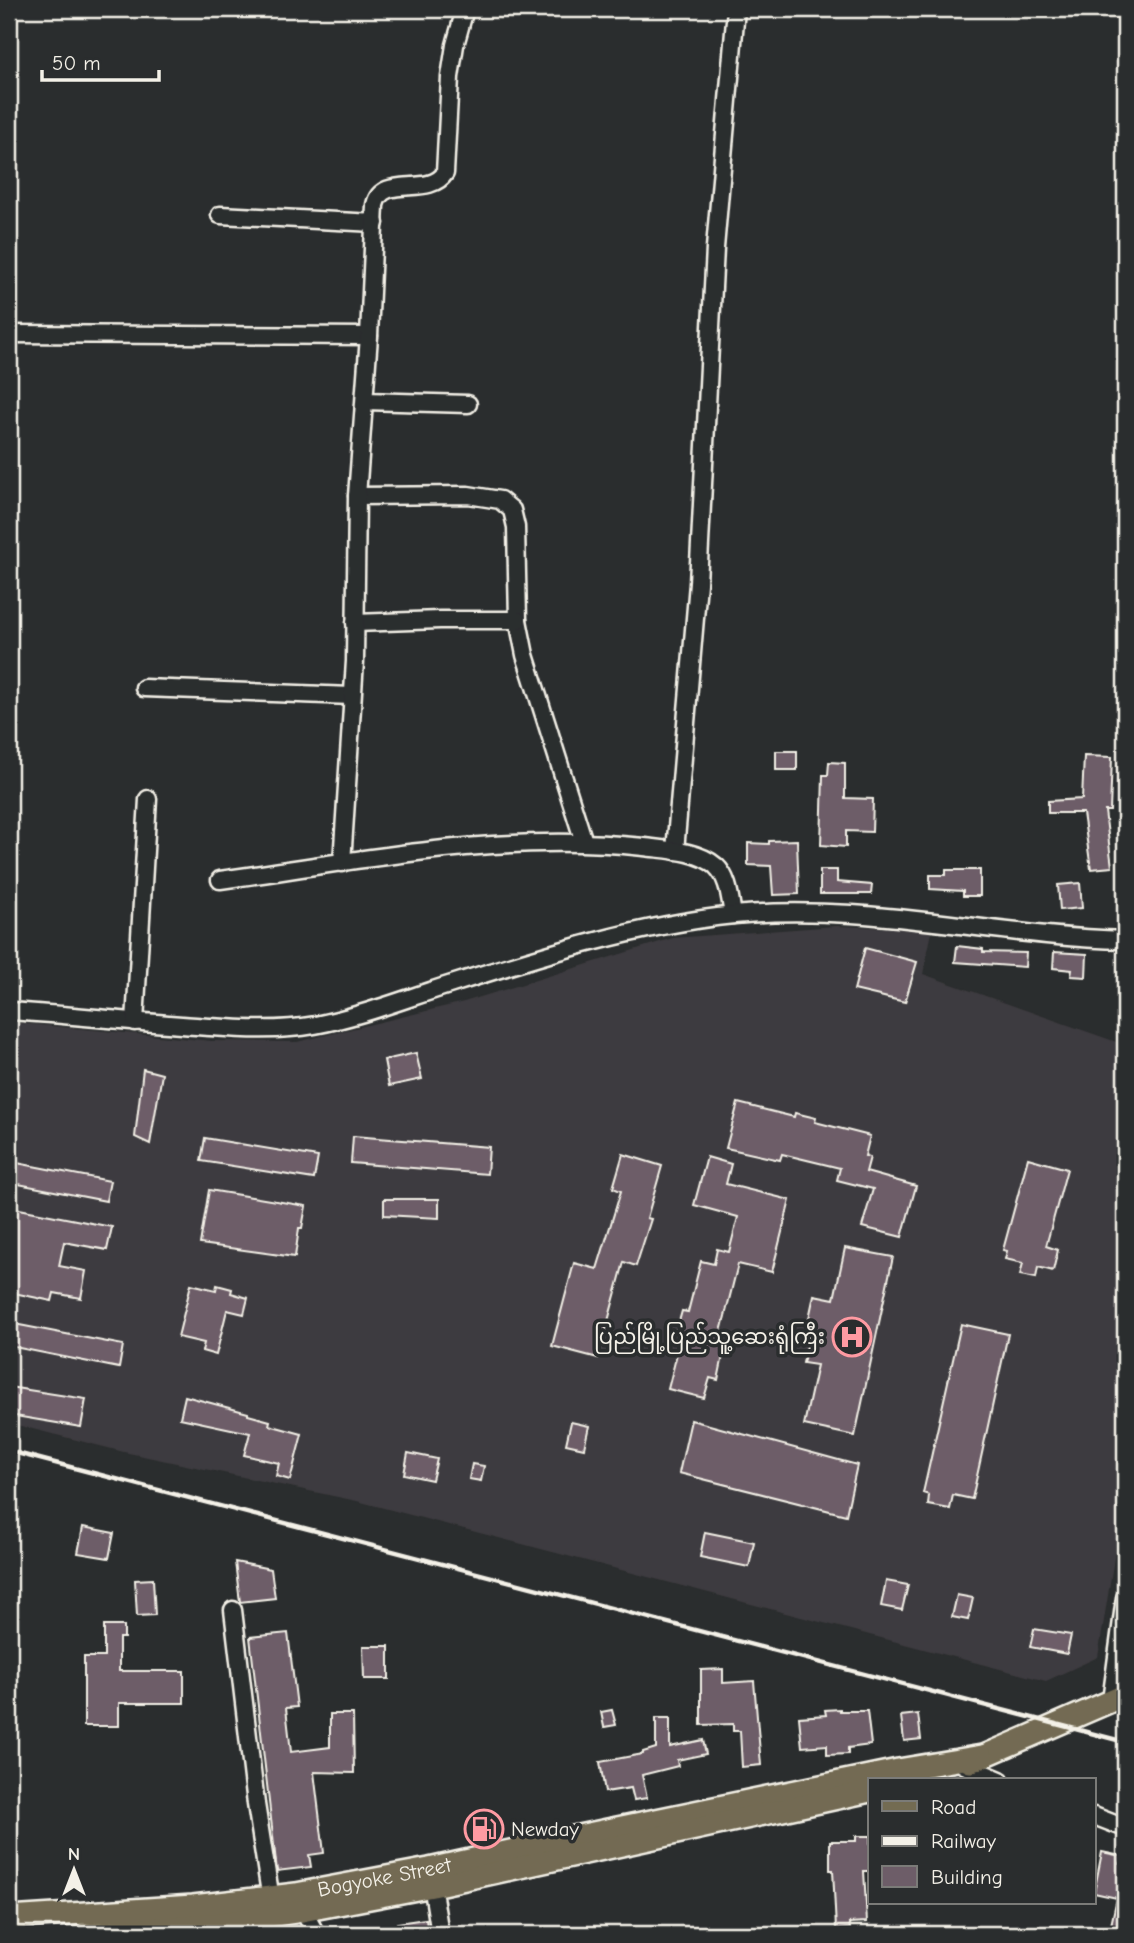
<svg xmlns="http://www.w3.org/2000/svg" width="1134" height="1943" viewBox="0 0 1134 1943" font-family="'Comic Neue','Noto Sans Myanmar',sans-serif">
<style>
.built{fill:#3e3b3f}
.building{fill:#6d5d68;stroke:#f4f1e8;stroke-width:2}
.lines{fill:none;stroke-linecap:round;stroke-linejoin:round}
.minor-casing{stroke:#f4f1e8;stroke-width:21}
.major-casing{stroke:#f4f1e8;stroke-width:26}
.minor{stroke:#2a2d2e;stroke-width:16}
.major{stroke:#736b52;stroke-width:21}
.rail{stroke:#f4f1e8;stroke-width:4.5}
.labels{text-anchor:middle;stroke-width:7;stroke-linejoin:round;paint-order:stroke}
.poi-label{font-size:21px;fill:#f4f1e8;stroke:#2a2d2e;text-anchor:end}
.street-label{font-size:21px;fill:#f4f1e8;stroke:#2a2d2e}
</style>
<rect width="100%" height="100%" fill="#2a2d2e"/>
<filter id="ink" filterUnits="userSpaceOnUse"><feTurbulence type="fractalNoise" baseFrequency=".0143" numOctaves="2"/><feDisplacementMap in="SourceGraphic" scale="14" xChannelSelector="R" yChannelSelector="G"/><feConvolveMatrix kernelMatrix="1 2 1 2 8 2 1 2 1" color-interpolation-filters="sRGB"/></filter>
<g filter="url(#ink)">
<path class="built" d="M 836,926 L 902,928 L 932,932 L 923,974 L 1125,1045 L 1125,1490 L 1098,1657 L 1046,1681 L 357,1501 L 124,1452 L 9,1423 L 9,1022 L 212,1041 L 297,1042 L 464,1002 L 673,938 Z"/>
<g class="building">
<rect x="776" y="751" width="21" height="19"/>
<path d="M 1084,756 L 1112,757 L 1110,811 L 1105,811 L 1112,867 L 1091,869 L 1083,813 L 1048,813 L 1048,801 L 1082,799 Z"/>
<path d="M 829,762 L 845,763 L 845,798 L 873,799 L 872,832 L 846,831 L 846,847 L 821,845 L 823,775 L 828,775 Z"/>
<path d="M 797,840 L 799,894 L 773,895 L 771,866 L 748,865 L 748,843 L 769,844 L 769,841 Z"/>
<path d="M 820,870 L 837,870 L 837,882 L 872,885 L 871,894 L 820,894 Z"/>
<path d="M 946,870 L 980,870 L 980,896 L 963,896 L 963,891 L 930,889 L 930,875 L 946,875 Z"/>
<path d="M 1080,883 L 1082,908 L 1060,910 L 1058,885 Z"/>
<path d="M 957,946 L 983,949 L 983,952 L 1026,953 L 1025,967 L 955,962 Z"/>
<path d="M 865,948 L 917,962 L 905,1002 L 854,990 Z"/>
<path d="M 1054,952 L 1087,954 L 1086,977 L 1071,976 L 1072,970 L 1053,968 Z"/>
<path d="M 416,1053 L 422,1079 L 389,1086 L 384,1060 Z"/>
<path d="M 143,1069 L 162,1074 L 150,1144 L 135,1137 Z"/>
<path d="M 738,1103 L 794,1117 L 795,1113 L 816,1118 L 815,1122 L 870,1136 L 865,1156 L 870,1157 L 866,1172 L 916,1186 L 902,1237 L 862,1227 L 873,1189 L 837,1180 L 840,1168 L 782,1154 L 780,1160 L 726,1148 Z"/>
<path d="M 353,1136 L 489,1147 L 487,1174 L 351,1163 Z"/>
<path d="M 205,1138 L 318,1157 L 314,1179 L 201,1161 Z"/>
<path d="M 623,1154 L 662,1166 L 647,1218 L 651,1219 L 636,1266 L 624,1262 L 598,1358 L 552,1346 L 574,1263 L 597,1269 L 621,1191 L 613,1188 Z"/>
<path d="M 707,1157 L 731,1164 L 726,1184 L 790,1200 L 772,1272 L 738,1264 L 718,1344 L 725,1346 L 718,1380 L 710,1378 L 704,1398 L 668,1389 L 682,1334 L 676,1332 L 682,1311 L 688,1312 L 701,1261 L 714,1264 L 717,1249 L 729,1252 L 738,1217 L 694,1205 Z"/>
<path d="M 1028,1158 L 1067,1169 L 1046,1246 L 1058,1250 L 1053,1271 L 1038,1267 L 1036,1278 L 1020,1275 L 1023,1263 L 1005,1259 L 1007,1251 L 1003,1250 Z"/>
<path d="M 17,1163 L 110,1181 L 106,1201 L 13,1183 Z"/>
<path d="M 209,1190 L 306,1206 L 302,1228 L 299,1228 L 295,1257 L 200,1244 Z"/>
<path d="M 384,1199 L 439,1199 L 439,1218 L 384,1215 Z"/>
<path d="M 9,1207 L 112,1227 L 107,1250 L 64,1242 L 59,1266 L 86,1271 L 81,1298 L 54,1293 L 52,1301 L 9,1292 Z"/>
<path d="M 845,1248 L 893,1257 L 855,1436 L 804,1425 L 817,1365 L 803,1363 L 812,1324 L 808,1323 L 814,1295 L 834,1299 Z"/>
<path d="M 191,1284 L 216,1290 L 217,1285 L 232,1289 L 231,1293 L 248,1298 L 244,1314 L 227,1310 L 216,1355 L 202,1351 L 204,1343 L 178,1337 Z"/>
<path d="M 9,1323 L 123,1345 L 119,1368 L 9,1346 Z"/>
<path d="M 961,1324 L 1008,1334 L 972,1499 L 953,1495 L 950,1509 L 928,1505 L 929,1495 L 923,1493 Z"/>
<path d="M 9,1387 L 86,1399 L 81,1427 L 9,1415 Z"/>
<path d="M 185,1396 L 248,1413 L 248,1415 L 270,1421 L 269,1425 L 302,1434 L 290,1480 L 276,1476 L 279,1463 L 244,1455 L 250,1433 L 180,1418 Z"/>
<path d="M 691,1420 L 857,1465 L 846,1515 L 679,1473 Z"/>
<path d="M 571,1422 L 589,1426 L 584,1448 L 566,1444 Z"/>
<path d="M 408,1453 L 437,1459 L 432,1480 L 404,1474 Z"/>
<path d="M 472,1464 L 484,1466 L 481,1481 L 469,1479 Z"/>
<path d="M 83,1527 L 114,1533 L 109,1558 L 78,1553 Z"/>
<path d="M 705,1532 L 754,1542 L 749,1567 L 700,1557 Z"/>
<path d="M 235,1562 L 271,1569 L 275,1598 L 240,1602 Z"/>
<path d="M 153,1579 L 155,1615 L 137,1616 L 135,1580 Z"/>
<path d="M 886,1581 L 908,1585 L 902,1610 L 881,1606 Z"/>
<path d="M 957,1595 L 973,1598 L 968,1620 L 952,1617 Z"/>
<path d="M 104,1626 L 124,1626 L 124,1638 L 119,1638 L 119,1671 L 184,1671 L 184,1703 L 119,1703 L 119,1726 L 84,1726 L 84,1657 L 104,1657 Z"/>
<path d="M 1034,1629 L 1071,1635 L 1067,1654 L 1030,1647 Z"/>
<path d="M 288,1633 L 297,1707 L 286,1708 L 291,1752 L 330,1747 L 330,1714 L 353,1714 L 354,1773 L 314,1772 L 324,1853 L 309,1855 L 311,1867 L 277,1871 L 250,1637 Z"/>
<path d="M 363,1646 L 389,1646 L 389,1679 L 364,1679 Z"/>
<path d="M 723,1669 L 723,1683 L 754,1681 L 761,1765 L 742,1767 L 740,1731 L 733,1731 L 733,1724 L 701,1725 L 701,1670 Z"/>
<path d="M 840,1709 L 840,1711 L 867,1711 L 871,1745 L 848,1748 L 848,1754 L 827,1755 L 827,1745 L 802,1747 L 799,1717 L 826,1715 L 825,1710 Z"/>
<path d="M 612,1710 L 616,1725 L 604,1727 L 601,1712 Z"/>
<path d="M 918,1714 L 921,1739 L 904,1741 L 901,1716 Z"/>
<path d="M 656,1718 L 670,1718 L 670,1747 L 703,1740 L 706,1754 L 677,1760 L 678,1766 L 642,1775 L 647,1798 L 634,1800 L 631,1788 L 605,1792 L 600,1762 L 643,1754 L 643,1752 L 656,1748 Z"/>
<path d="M 856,1836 L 870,1836 L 870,1871 L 864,1871 L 867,1922 L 849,1923 L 850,1928 L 836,1929 L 833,1870 L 830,1870 L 830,1841 L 856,1841 Z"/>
<path d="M 1102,1852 L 1121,1856 L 1119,1863 L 1125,1865 L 1125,1934 L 1109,1934 L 1117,1898 L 1094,1893 Z"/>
<path d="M 426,1919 L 428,1934 L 399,1934 L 397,1923 Z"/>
</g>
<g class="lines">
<defs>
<g id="minor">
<path d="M 220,215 L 375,223"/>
<path d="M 9,334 L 369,336"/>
<path d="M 365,401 L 468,404"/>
<path d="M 357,496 L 468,495 L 500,500 L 512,510 L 516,527 L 518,620 L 525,655 L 584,842"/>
<path d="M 355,623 L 440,620 L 518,620"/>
<path d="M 144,688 L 352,696"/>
<path d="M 675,851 L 698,583 L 715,248 L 736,9"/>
<path d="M 342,863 L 355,661 L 357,496 L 369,336 L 375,205 C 382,173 429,198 445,173 L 450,77 L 455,45 L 465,9"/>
<path d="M 220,880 C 362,860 500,832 644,847 C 667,850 697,850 716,866 C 729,878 730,899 733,915"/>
<path d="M 9,1011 C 71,1015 134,1022 196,1026 C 235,1029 277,1032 315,1025 C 362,1016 407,998 452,984 C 543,955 638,925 734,915 C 866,902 994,937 1125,940"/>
<path d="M 135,1022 L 148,799"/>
<path d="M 233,1610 L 256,1804 L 272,1906"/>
<path d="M 1111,1701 L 1125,1598"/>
<path d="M 964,1765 L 1000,1780"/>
<path d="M 1094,1816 L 1125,1828"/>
<path d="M 431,1878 L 440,1934"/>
<path d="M 299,1903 L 316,1934"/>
</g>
<g id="major">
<path d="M 970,1762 L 1125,1695"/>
<path id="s1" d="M 9,1918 L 193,1906 L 296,1894 L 429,1869 L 569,1838 L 898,1770 L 982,1756"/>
<path d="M 85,1934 L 222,1923 L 302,1911 L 433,1886 L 870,1791"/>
</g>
</defs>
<use href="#minor" class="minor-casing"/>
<use href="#major" class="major-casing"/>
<use href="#minor" class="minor"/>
<use href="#major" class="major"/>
<path class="rail" d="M 9,1451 L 1125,1742"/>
</g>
</g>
<defs>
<symbol id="hospital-ring" viewBox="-11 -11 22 22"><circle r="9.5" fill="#2a2d2e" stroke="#ff9aa2" stroke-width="1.5"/><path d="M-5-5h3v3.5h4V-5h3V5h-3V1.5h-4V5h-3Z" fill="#ff9aa2"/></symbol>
<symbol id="fuel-ring" viewBox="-11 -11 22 22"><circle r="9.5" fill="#2a2d2e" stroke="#ff9aa2" stroke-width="1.5"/><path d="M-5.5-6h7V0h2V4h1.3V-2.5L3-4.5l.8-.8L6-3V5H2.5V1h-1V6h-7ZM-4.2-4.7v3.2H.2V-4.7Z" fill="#ff9aa2"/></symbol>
</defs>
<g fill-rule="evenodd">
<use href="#hospital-ring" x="830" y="1315" width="44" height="44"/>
<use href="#fuel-ring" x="462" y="1807" width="44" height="44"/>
</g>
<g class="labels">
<g class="poi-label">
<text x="825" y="1344">ပြည်မြို့ပြည်သူ့ဆေးရုံကြီး</text>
<text x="511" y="1836" text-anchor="start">Newday</text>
</g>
<g class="street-label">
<text dy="7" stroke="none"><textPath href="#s1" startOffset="378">Bogyoke Street</textPath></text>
</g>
</g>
<rect width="1134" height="1943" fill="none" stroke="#2a2d2e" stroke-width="35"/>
<rect x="18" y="18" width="1099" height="1908" fill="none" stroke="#f4f1e8" stroke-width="2.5" filter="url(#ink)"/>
<rect x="868" y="1778" width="228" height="126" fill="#2a2d2e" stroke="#7b7b78" stroke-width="2"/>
<rect x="882" y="1801" width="35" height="10" fill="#736b52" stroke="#7b7b78" stroke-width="2"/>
<text x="931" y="1814" font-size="21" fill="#f4f1e8">Road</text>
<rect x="882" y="1836" width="35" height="10" fill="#f4f1e8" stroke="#7b7b78" stroke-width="2"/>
<text x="931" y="1848" font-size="21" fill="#f4f1e8">Railway</text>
<rect x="882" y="1866" width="35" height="21" fill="#6d5d68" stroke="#7b7b78" stroke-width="2"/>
<text x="931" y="1884" font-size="21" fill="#f4f1e8">Building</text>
<g transform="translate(74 1870)" stroke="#2a2d2e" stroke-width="5" paint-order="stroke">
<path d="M0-5L12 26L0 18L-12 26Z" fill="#f4f1e8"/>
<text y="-10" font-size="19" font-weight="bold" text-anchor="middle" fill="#f4f1e8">N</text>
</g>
<path d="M42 70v10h117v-10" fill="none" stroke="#f4f1e8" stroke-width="3.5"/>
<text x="52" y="70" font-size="21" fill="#f4f1e8" stroke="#2a2d2e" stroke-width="5" paint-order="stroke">50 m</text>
</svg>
